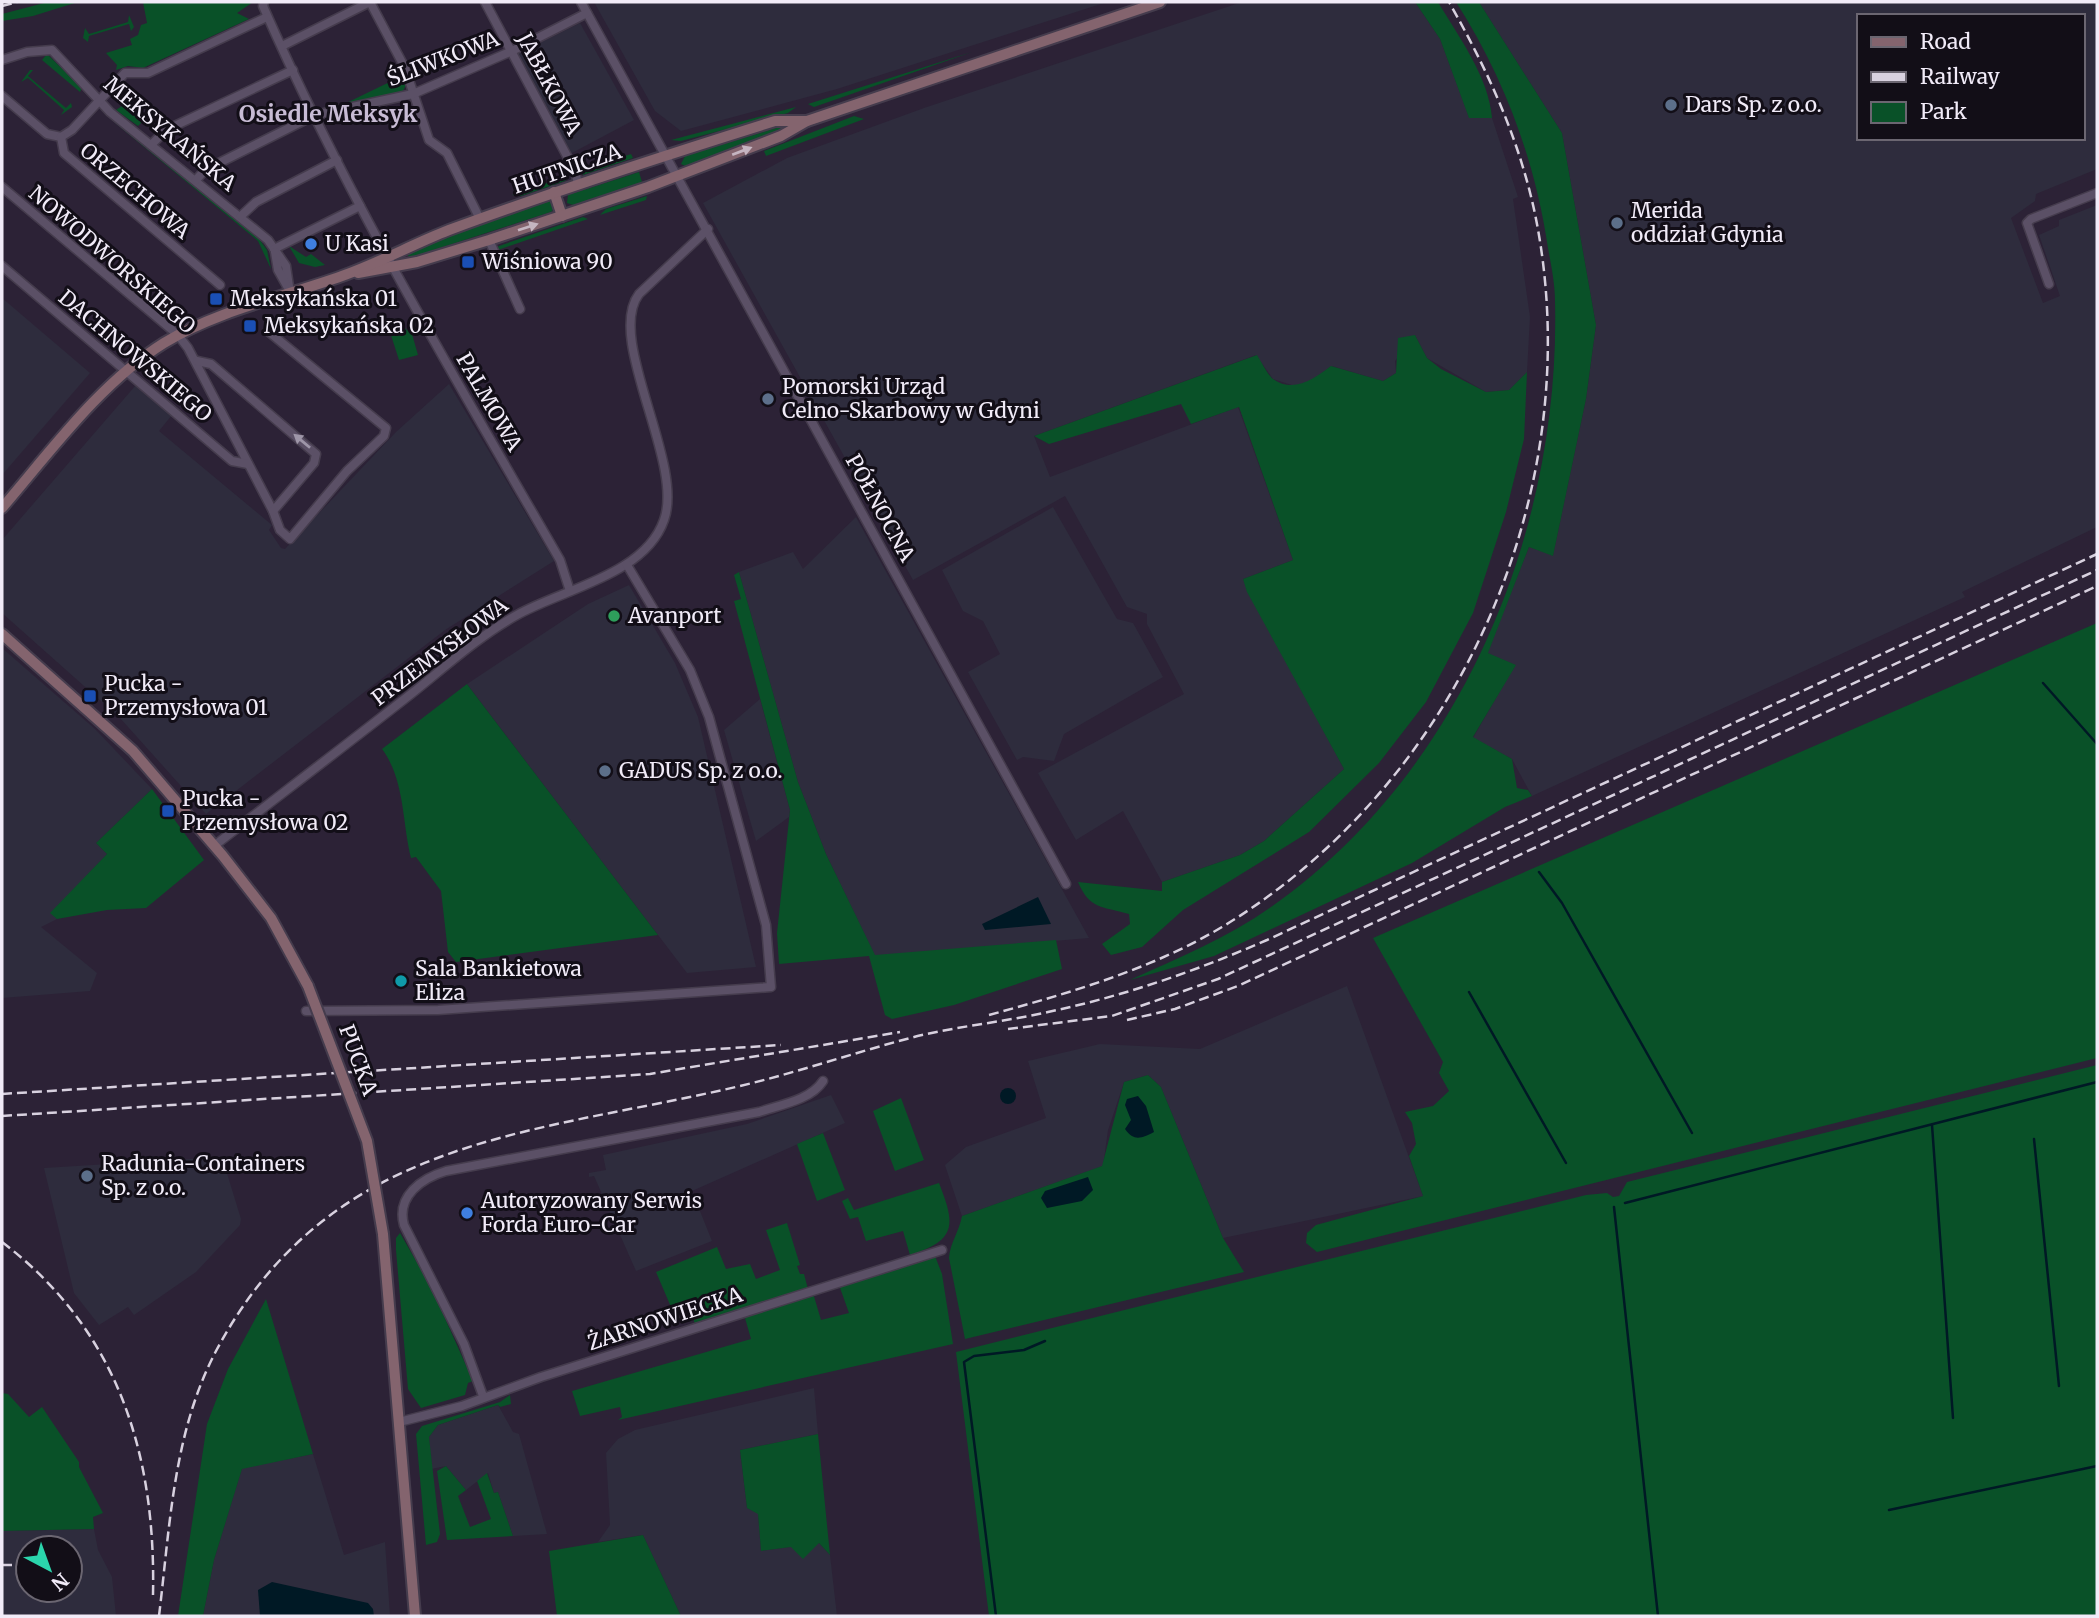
<svg xmlns="http://www.w3.org/2000/svg" width="2099" height="1618" viewBox="0 0 2099 1618" font-family="Merriweather,serif">
<style>
.industrial{fill:#2e2c3d;fill-rule:evenodd}
.green{fill:#095128}
.water{fill:#001925}
.lines{fill:none;stroke-linecap:round;stroke-linejoin:round}
.stream{stroke:#001925;stroke-width:2.5}
.street-casing{stroke:#453c4d;stroke-width:11}
.secondary-casing{stroke:#453c4d;stroke-width:14}
.street{stroke:#5b5066;stroke-width:8}
.secondary{stroke:#84646e;stroke-width:10}
.rail{stroke:#d8d1df;stroke-width:2.5;stroke-dasharray:10 5;stroke-linecap:butt}
.secondary-bridge-casing{stroke:#453c4d;stroke-width:14;stroke-linecap:butt}
.secondary-bridge{stroke:#84646e;stroke-width:10}
.oneway{fill:#c5b5c1}
.oneway2{fill:#9e96a8}
.service-dot{fill:#5c6f8a;stroke:#120e17;stroke-width:2.5}
.shop-dot{fill:#3f7fe0;stroke:#120e17;stroke-width:2.5}
.transit-dot{fill:#1a4fb4;stroke:#120e17;stroke-width:2.5}
.leisure-dot{fill:#2e9e5b;stroke:#120e17;stroke-width:2.5}
.culture-dot{fill:#0f9aa8;stroke:#120e17;stroke-width:2.5}
.labels{text-anchor:middle;stroke-width:6;stroke-linejoin:round;paint-order:stroke}
.street-label{font-size:21px;fill:#f1ebf8;stroke:#120e17}
.poi-label{font-size:21px;fill:#f1ebf8;stroke:#120e17;text-anchor:start}
.neighbourhood-label{font-size:23px;font-weight:bold;fill:#c8bcd5;stroke:#120e17}
</style>
<rect width="100%" height="100%" fill="#2c2236"/>
<g class="industrial">
<path d="M 594,2 L 1107,2 L 837,89 L 681,131 L 655,111 Z"/>
<path d="M 1242,2 L 1415,2 L 1440,39 L 1469,117 L 1492,118 L 1518,197 L 1513,199 L 1530,317 L 1527,372 L 1509,390 L 1486,392 L 1427,358 L 1415,335 L 1395,361 L 1396,373 L 1383,381 L 1332,366 L 1311,381 L 1295,386 L 1273,379 L 1256,355 L 1034,436 L 1050,477 L 1238,407 L 1293,560 L 1243,579 L 1344,769 L 1264,841 L 1240,855 L 1162,882 L 1123,811 L 1076,840 L 1038,773 L 1184,694 L 1147,624 L 1147,614 L 1127,607 L 1065,496 L 913,580 L 703,203 L 787,158 L 924,108 Z"/>
<path d="M 1479,2 L 2097,2 L 2097,169 L 2036,194 L 2035,201 L 2011,218 L 2043,303 L 2060,296 L 2039,235 L 2059,226 L 2059,220 L 2097,205 L 2097,527 L 1962,592 L 1965,597 L 1532,796 L 1512,759 L 1473,738 L 1515,665 L 1487,653 L 1529,547 L 1553,555 L 1586,399 L 1596,325 L 1562,133 ZM 1859,16 L 2083,16 L 2083,138 L 1859,138 Z"/>
<path d="M 580,23 L 634,120 L 570,154 L 518,54 Z"/>
<path d="M 2,298 L 90,373 L 2,475 Z"/>
<path d="M 449,384 L 554,561 L 445,630 L 206,814 L 120,718 L 2,613 L 2,540 L 136,385 L 172,415 L 159,431 L 272,525 L 269,530 L 281,548 L 285,549 L 396,432 Z"/>
<path d="M 1053,507 L 1117,619 L 1133,623 L 1163,677 L 1064,734 L 1054,761 L 1023,757 L 1017,760 L 968,672 L 1000,654 L 983,621 L 963,611 L 942,570 Z"/>
<path d="M 856,517 L 884,568 L 1089,938 L 875,956 L 826,854 L 798,782 L 739,572 L 793,552 L 803,569 Z"/>
<path d="M 629,585 L 675,663 L 698,717 L 756,967 L 687,973 L 467,684 L 588,604 Z"/>
<path d="M 2,648 L 95,729 L 152,789 L 96,843 L 107,854 L 51,913 L 57,919 L 41,927 L 97,973 L 90,991 L 2,998 Z"/>
<path d="M 760,699 L 790,810 L 789,817 L 756,841 L 724,730 Z"/>
<path d="M 1347,986 L 1423,1196 L 1223,1238 L 1161,1087 L 1148,1075 L 1124,1082 L 1108,1130 L 1103,1166 L 962,1216 L 945,1165 L 966,1147 L 1046,1118 L 1028,1061 L 1100,1044 L 1200,1049 Z"/>
<path d="M 831,1095 L 845,1123 L 692,1191 L 712,1241 L 636,1271 L 594,1176 L 589,1177 L 589,1173 L 606,1170 L 603,1155 L 747,1124 Z"/>
<path d="M 222,1157 L 241,1219 L 240,1225 L 196,1272 L 134,1315 L 128,1307 L 99,1325 L 74,1293 L 44,1168 Z"/>
<path d="M 814,1388 L 818,1434 L 740,1450 L 747,1508 L 758,1513 L 761,1551 L 819,1543 L 830,1555 L 837,1616 L 681,1616 L 643,1535 L 598,1542 L 610,1525 L 606,1453 L 618,1439 L 635,1430 Z"/>
<path d="M 498,1405 L 513,1432 L 519,1434 L 547,1534 L 513,1536 L 498,1492 L 494,1493 L 488,1473 L 466,1490 L 446,1466 L 431,1469 L 429,1437 L 438,1425 Z"/>
<path d="M 313,1454 L 344,1555 L 385,1542 L 390,1616 L 203,1616 L 214,1560 L 242,1468 Z"/>
<path d="M 94,1529 L 98,1550 L 112,1577 L 116,1616 L 2,1616 L 2,1531 ZM 28,1548 L 70,1548 L 70,1590 L 28,1590 Z"/>
</g>
<g class="green">
<path d="M 48,2 L 78,2 L 33,16 L 2,21 L 2,14 Z"/>
<path d="M 143,2 L 253,2 L 237,13 L 249,19 L 143,68 L 128,66 L 116,70 L 117,65 L 106,53 L 132,45 L 130,39 L 138,35 L 141,25 L 147,23 Z"/>
<path d="M 1415,2 L 1438,2 C 1458,36 1489,77 1492,118 L 1469,118 L 1440,39 Z"/>
<path d="M 1456,2 L 1479,2 L 1562,133 L 1596,325 L 1586,399 L 1553,556 L 1529,547 L 1488,653 L 1516,665 L 1473,737 L 1512,759 L 1517,788 L 1528,790 L 1532,796 L 1505,807 L 1412,863 L 1214,956 L 1130,980 C 1178,958 1227,938 1271,907 C 1462,773 1561,529 1555,301 C 1555,283 1551,265 1548,248 C 1535,160 1504,77 1456,2 Z"/>
<path d="M 129,15 L 134,27 L 131,31 L 129,24 L 89,36 L 88,42 L 83,38 L 85,28 L 89,34 L 128,22 Z"/>
<path d="M 972,52 L 814,107 L 808,104 Z"/>
<path d="M 47,54 L 82,88 L 80,92 L 42,60 Z"/>
<path d="M 30,70 L 33,70 L 28,76 L 66,108 L 71,103 L 72,107 L 61,115 L 64,110 L 28,78 L 21,82 Z"/>
<path d="M 400,77 L 406,85 L 403,91 L 338,107 Z"/>
<path d="M 122,106 L 142,122 L 138,126 L 116,110 Z"/>
<path d="M 796,107 L 788,113 L 681,141 L 671,140 Z"/>
<path d="M 854,116 L 864,119 L 766,156 L 764,151 Z"/>
<path d="M 109,118 L 257,236 L 267,250 L 271,269 L 258,241 Z"/>
<path d="M 799,121 L 799,124 L 685,166 L 681,164 L 685,156 Z"/>
<path d="M 631,154 L 633,158 L 583,175 L 582,171 Z"/>
<path d="M 639,172 L 642,182 L 573,205 L 567,203 L 568,195 Z"/>
<path d="M 570,175 L 565,181 L 521,196 L 512,195 Z"/>
<path d="M 647,196 L 646,200 L 600,215 L 606,209 Z"/>
<path d="M 550,201 L 554,209 L 551,212 L 409,258 L 406,251 Z"/>
<path d="M 583,217 L 588,219 L 498,250 L 496,247 Z"/>
<path d="M 289,246 L 306,257 L 311,254 L 325,265 L 315,267 L 299,263 Z"/>
<path d="M 401,325 L 412,334 L 418,355 L 399,360 L 389,329 Z"/>
<path d="M 1415,335 L 1427,358 L 1441,369 L 1486,392 L 1509,390 L 1527,372 L 1524,439 L 1506,512 L 1473,613 L 1426,702 L 1379,763 L 1309,832 L 1183,910 L 1142,947 L 1111,955 L 1102,944 L 1130,924 L 1129,914 C 1102,906 1090,910 1078,882 L 1162,891 L 1162,882 L 1240,855 L 1264,841 L 1344,769 L 1247,592 L 1243,579 L 1293,560 L 1239,407 L 1191,424 L 1181,404 L 1049,444 L 1034,436 L 1257,355 C 1261,361 1267,374 1273,379 C 1294,394 1315,378 1331,366 L 1383,381 L 1396,373 L 1398,338 Z"/>
<path d="M 739,572 L 798,782 L 826,854 L 875,955 L 1056,940 L 1062,969 L 954,1005 L 892,1019 L 885,1015 L 869,956 L 779,964 L 777,933 L 790,810 L 734,601 L 741,599 L 734,575 Z"/>
<path d="M 2097,623 L 2097,1058 L 1317,1252 L 1306,1243 L 1307,1233 L 1316,1225 L 1423,1196 L 1409,1156 L 1416,1144 L 1412,1123 L 1405,1112 L 1433,1106 L 1449,1091 L 1439,1073 L 1443,1062 L 1373,938 Z"/>
<path d="M 467,684 L 476,696 L 658,935 L 456,962 L 448,952 L 441,891 L 416,857 L 411,858 C 402,822 405,780 382,749 Z"/>
<path d="M 152,789 L 204,860 L 146,908 L 107,910 L 57,919 L 50,913 L 107,854 L 96,843 Z"/>
<path d="M 2097,1065 L 2097,1616 L 989,1616 L 956,1352 L 1586,1195 L 1607,1193 L 1613,1197 L 1619,1196 L 1627,1182 Z"/>
<path d="M 1148,1075 L 1161,1087 L 1223,1238 L 1244,1272 L 965,1339 L 949,1258 C 950,1243 959,1232 962,1216 L 1102,1166 L 1124,1082 Z"/>
<path d="M 901,1098 L 924,1160 L 895,1171 L 873,1111 Z"/>
<path d="M 823,1133 L 845,1190 L 817,1201 L 797,1144 Z"/>
<path d="M 939,1183 C 955,1224 958,1240 910,1255 L 903,1231 L 866,1241 L 858,1217 L 850,1219 L 842,1201 L 848,1198 L 854,1210 Z"/>
<path d="M 787,1223 L 800,1265 L 797,1266 L 800,1274 L 804,1274 L 808,1289 L 695,1324 L 688,1303 L 671,1307 L 656,1272 L 717,1247 L 726,1269 L 750,1264 L 756,1279 L 780,1270 L 766,1230 Z"/>
<path d="M 400,1233 L 431,1287 L 473,1381 L 468,1383 L 465,1395 L 421,1408 L 408,1389 L 396,1250 L 396,1238 Z"/>
<path d="M 935,1256 L 942,1274 L 953,1344 L 618,1420 L 622,1417 L 620,1407 L 580,1416 L 572,1391 L 751,1339 L 745,1318 L 813,1293 L 821,1320 L 849,1313 L 839,1285 Z"/>
<path d="M 266,1299 L 313,1454 L 242,1469 L 214,1560 L 203,1616 L 178,1616 L 207,1424 L 228,1369 Z"/>
<path d="M 2,1393 L 8,1394 L 29,1417 L 42,1407 L 79,1462 L 79,1467 L 103,1513 L 93,1517 L 94,1529 L 2,1531 Z"/>
<path d="M 510,1395 L 511,1404 L 500,1407 L 498,1405 L 438,1425 L 429,1437 L 440,1534 L 437,1542 L 426,1545 L 416,1434 L 422,1426 L 500,1402 Z"/>
<path d="M 818,1434 L 830,1555 L 819,1543 L 803,1559 L 791,1547 L 761,1551 L 758,1514 L 747,1508 L 740,1450 Z"/>
<path d="M 446,1466 L 466,1490 L 458,1496 L 470,1527 L 491,1519 L 477,1481 L 487,1473 L 494,1493 L 498,1492 L 513,1536 L 447,1540 L 437,1471 Z"/>
<path d="M 643,1535 L 681,1616 L 557,1616 L 549,1551 Z"/>
</g>
<g class="water">
<path d="M 1038,897 L 1051,924 L 985,930 L 982,924 Z"/>
<circle cx="1008" cy="1096" r="8"/>
<path d="M 1138,1096 L 1146,1106 L 1154,1132 C 1142,1138 1134,1142 1125,1129 L 1131,1120 L 1125,1105 L 1127,1099 Z"/>
<path d="M 1088,1177 L 1093,1190 L 1082,1201 L 1047,1208 L 1041,1198 L 1045,1191 Z"/>
<path d="M 272,1582 L 368,1603 L 373,1609 L 374,1616 L 260,1616 L 258,1590 Z"/>
</g>
<g class="lines">
<g class="stream">
<path d="M 2043,683 L 2097,744"/>
<path d="M 1539,872 L 1562,903 L 1692,1133"/>
<path d="M 1469,992 L 1566,1163"/>
<path d="M 1932,1125 L 1953,1418"/>
<path d="M 2034,1139 L 2059,1386"/>
<path d="M 1625,1203 L 2097,1082"/>
<path d="M 1614,1207 L 1658,1616"/>
<path d="M 1889,1510 L 2097,1466"/>
<path d="M 996,1616 L 964,1362 L 974,1356 L 1024,1350 L 1045,1341"/>
</g>
<defs>
<g id="street">
<path d="M 264,2 L 263,6 C 347,198 455,378 560,560 L 570,591"/>
<path d="M 370,2 L 405,68 L 429,140 L 447,153 L 480,219"/>
<path d="M 485,2 L 575,171 L 578,184"/>
<path d="M 581,2 L 1066,884"/>
<path d="M 282,46 L 370,2"/>
<path d="M 2,60 L 27,52 L 52,50 L 110,112 L 268,240 L 286,266 L 290,293"/>
<path d="M 2,96 L 47,134 L 61,137"/>
<path d="M 61,137 L 72,130 L 125,73 L 148,73 L 267,17"/>
<path d="M 61,137 L 64,153 L 220,285"/>
<path d="M 151,145 L 166,130 L 293,70"/>
<path d="M 196,180 L 205,170 L 315,115 L 413,94 L 512,51 L 587,13"/>
<path d="M 2,187 L 178,335 L 188,348 L 273,511 L 280,530 L 290,539 L 347,471 L 384,436 L 386,428 L 269,332"/>
<path d="M 241,216 L 256,202 L 337,160"/>
<path d="M 489,240 L 520,309"/>
<path d="M 274,249 L 360,206"/>
<path d="M 275,252 L 278,270 L 287,286"/>
<path d="M 2,266 L 232,461 L 248,464"/>
<path d="M 2049,284 L 2027,223 L 2031,219 L 2097,193"/>
<path d="M 197,361 L 211,364 L 316,454 L 314,463 L 273,511"/>
<path d="M 214,846 C 280,795 346,745 411,694 C 445,667 479,636 517,615 C 563,589 645,575 664,520 C 685,463 605,339 639,294 L 708,229"/>
<path d="M 306,1011 L 438,1010 L 771,987 L 766,925 L 709,717 L 690,670 L 627,565"/>
<path d="M 483,1396 L 464,1344 L 404,1225 C 396,1196 422,1178 446,1171 L 759,1112 C 780,1105 811,1100 823,1081"/>
<path d="M 399,1422 L 462,1406 L 541,1377 L 942,1250"/>
</g>
<g id="secondary">
<path d="M 554,192 L 562,216"/>
<path d="M 358,273 L 417,262 L 489,240 L 648,187 L 781,136 L 807,121 L 1160,2"/>
<path d="M 2,508 C 51,451 100,383 164,343 C 218,310 284,297 342,276 C 379,263 413,244 449,230 C 557,190 666,155 775,121 L 807,121"/>
<path d="M 2,634 L 133,751 L 223,856 L 271,918 L 308,986"/>
<path d="M 383,1234 L 415,1616"/>
</g>
</defs>
<use href="#street" class="street-casing"/>
<use href="#secondary" class="secondary-casing"/>
<use href="#street" class="street"/>
<use href="#secondary" class="secondary"/>
<g class="rail">
<path d="M 2,6 L 17,2"/>
<path d="M 989,1015 C 1069,993 1150,970 1222,927 C 1460,784 1591,486 1535,214 C 1519,138 1487,69 1449,2"/>
<path d="M 1127,1020 L 1175,1009 L 1238,986 L 2097,586"/>
<path d="M 1008,1029 L 1112,1016 L 1218,979 L 2097,570"/>
<path d="M 2,1094 L 781,1045"/>
<path d="M 2,1116 L 650,1074 L 900,1032"/>
<path d="M 2,1242 C 118,1330 156,1454 153,1595"/>
<path d="M 2,1565 L 28,1565"/>
<path d="M 159,1616 C 170,1526 173,1433 216,1351 C 331,1135 532,1135 740,1086 C 799,1072 856,1052 914,1037 C 958,1026 1004,1022 1048,1012 C 1124,996 1196,971 1267,940 L 2097,554"/>
</g>
<defs>
<path id="secondary-bridge" d="M 308,986 L 367,1141 L 383,1234"/>
</defs>
<use href="#secondary-bridge" class="secondary-bridge-casing"/>
<use href="#secondary-bridge" class="secondary-bridge"/>
</g>
<defs><path id="oneway-solid" d="M-6-.8H1V-3.2L6.5 0L1 3.2V.8H-6Z" transform="scale(1.75)"/></defs>
<g class="oneway">
<use href="#oneway-solid" transform="translate(742 151) rotate(-21)"/>
<use href="#oneway-solid" transform="translate(528 227) rotate(-18)"/>
</g>
<use class="oneway2" href="#oneway-solid" transform="translate(302 441) rotate(-140)"/>
<g class="service-dot">
<circle cx="1671" cy="105" r="7"/>
<circle cx="1617" cy="223" r="7"/>
<circle cx="768" cy="399" r="7"/>
<circle cx="605" cy="771" r="7"/>
<circle cx="87" cy="1176" r="7"/>
</g>
<g class="shop-dot">
<circle cx="311" cy="244" r="7"/>
<circle cx="467" cy="1213" r="7"/>
</g>
<g class="transit-dot">
<rect x="461" y="255" width="14" height="14" rx="3.5"/>
<rect x="209" y="292" width="14" height="14" rx="3.5"/>
<rect x="243" y="319" width="14" height="14" rx="3.5"/>
<rect x="83" y="689" width="14" height="14" rx="3.5"/>
<rect x="161" y="804" width="14" height="14" rx="3.5"/>
</g>
<circle class="leisure-dot" cx="614" cy="616" r="7"/>
<circle class="culture-dot" cx="401" cy="981" r="7"/>
<g class="labels">
<g class="street-label">
<text transform="translate(443 59) rotate(-21)" y="7">ŚLIWKOWA</text>
<text transform="translate(549 84) rotate(62)" y="7">JABŁKOWA</text>
<text transform="translate(170 134) rotate(40)" y="7">MEKSYKAŃSKA</text>
<text transform="translate(567 169) rotate(-19)" y="7">HUTNICZA</text>
<text transform="translate(135 191) rotate(40)" y="7">ORZECHOWA</text>
<text transform="translate(112 260) rotate(41)" y="7">NOWODWORSKIEGO</text>
<text transform="translate(135 356) rotate(40)" y="7">DACHNOWSKIEGO</text>
<text transform="translate(489 402) rotate(60)" y="7">PALMOWA</text>
<text transform="translate(880 508) rotate(61)" y="7">PÓŁNOCNA</text>
<text transform="translate(440 652) rotate(-37)" y="7">PRZEMYSŁOWA</text>
<text transform="translate(358 1060) rotate(70)" y="7">PUCKA</text>
<text transform="translate(665 1319) rotate(-18)" y="7">ŻARNOWIECKA</text>
</g>
<g class="poi-label">
<text x="1685" y="112">Dars Sp. z o.o.</text>
<text x="1631" y="218">Merida<tspan x="1631" dy="24">oddział Gdynia</tspan></text>
<text x="325" y="251">U Kasi</text>
<text x="482" y="269">Wiśniowa 90</text>
<text x="230" y="306">Meksykańska 01</text>
<text x="264" y="333">Meksykańska 02</text>
<text x="782" y="394">Pomorski Urząd<tspan x="782" dy="24">Celno-Skarbowy w Gdyni</tspan></text>
<text x="628" y="623">Avanport</text>
<text x="104" y="691">Pucka -<tspan x="104" dy="24">Przemysłowa 01</tspan></text>
<text x="619" y="778">GADUS Sp. z o.o.</text>
<text x="182" y="806">Pucka -<tspan x="182" dy="24">Przemysłowa 02</tspan></text>
<text x="415" y="976">Sala Bankietowa<tspan x="415" dy="24">Eliza</tspan></text>
<text x="101" y="1171">Radunia-Containers<tspan x="101" dy="24">Sp. z o.o.</tspan></text>
<text x="481" y="1208">Autoryzowany Serwis<tspan x="481" dy="24">Forda Euro-Car</tspan></text>
</g>
<g class="neighbourhood-label">
<text x="328" y="122">Osiedle Meksyk</text>
</g>
</g>
<rect width="2099" height="1618" fill="none" stroke="#f1ebf8" stroke-width="7"/>
<rect x="1857" y="14" width="228" height="126" fill="#120e17" stroke="#6b6671" stroke-width="2"/>
<rect x="1871" y="37" width="35" height="10" fill="#84646e" stroke="#6b6671" stroke-width="2"/>
<text x="1920" y="49" font-size="21" fill="#f1ebf8">Road</text>
<rect x="1871" y="72" width="35" height="10" fill="#d8d1df" stroke="#6b6671" stroke-width="2"/>
<text x="1920" y="84" font-size="21" fill="#f1ebf8">Railway</text>
<rect x="1871" y="102" width="35" height="21" fill="#095128" stroke="#6b6671" stroke-width="2"/>
<text x="1920" y="119" font-size="21" fill="#f1ebf8">Park</text>
<g transform="translate(49 1569) rotate(139)"><circle r="33" fill="#120e17" stroke="#6b6671" stroke-width="2"/>
<path d="M0-5L12 26L0 18L-12 26Z" fill="#2bd5ac"/>
<text y="-10" font-size="19" font-weight="bold" text-anchor="middle" fill="#f1ebf8">N</text>
</g>
</svg>
